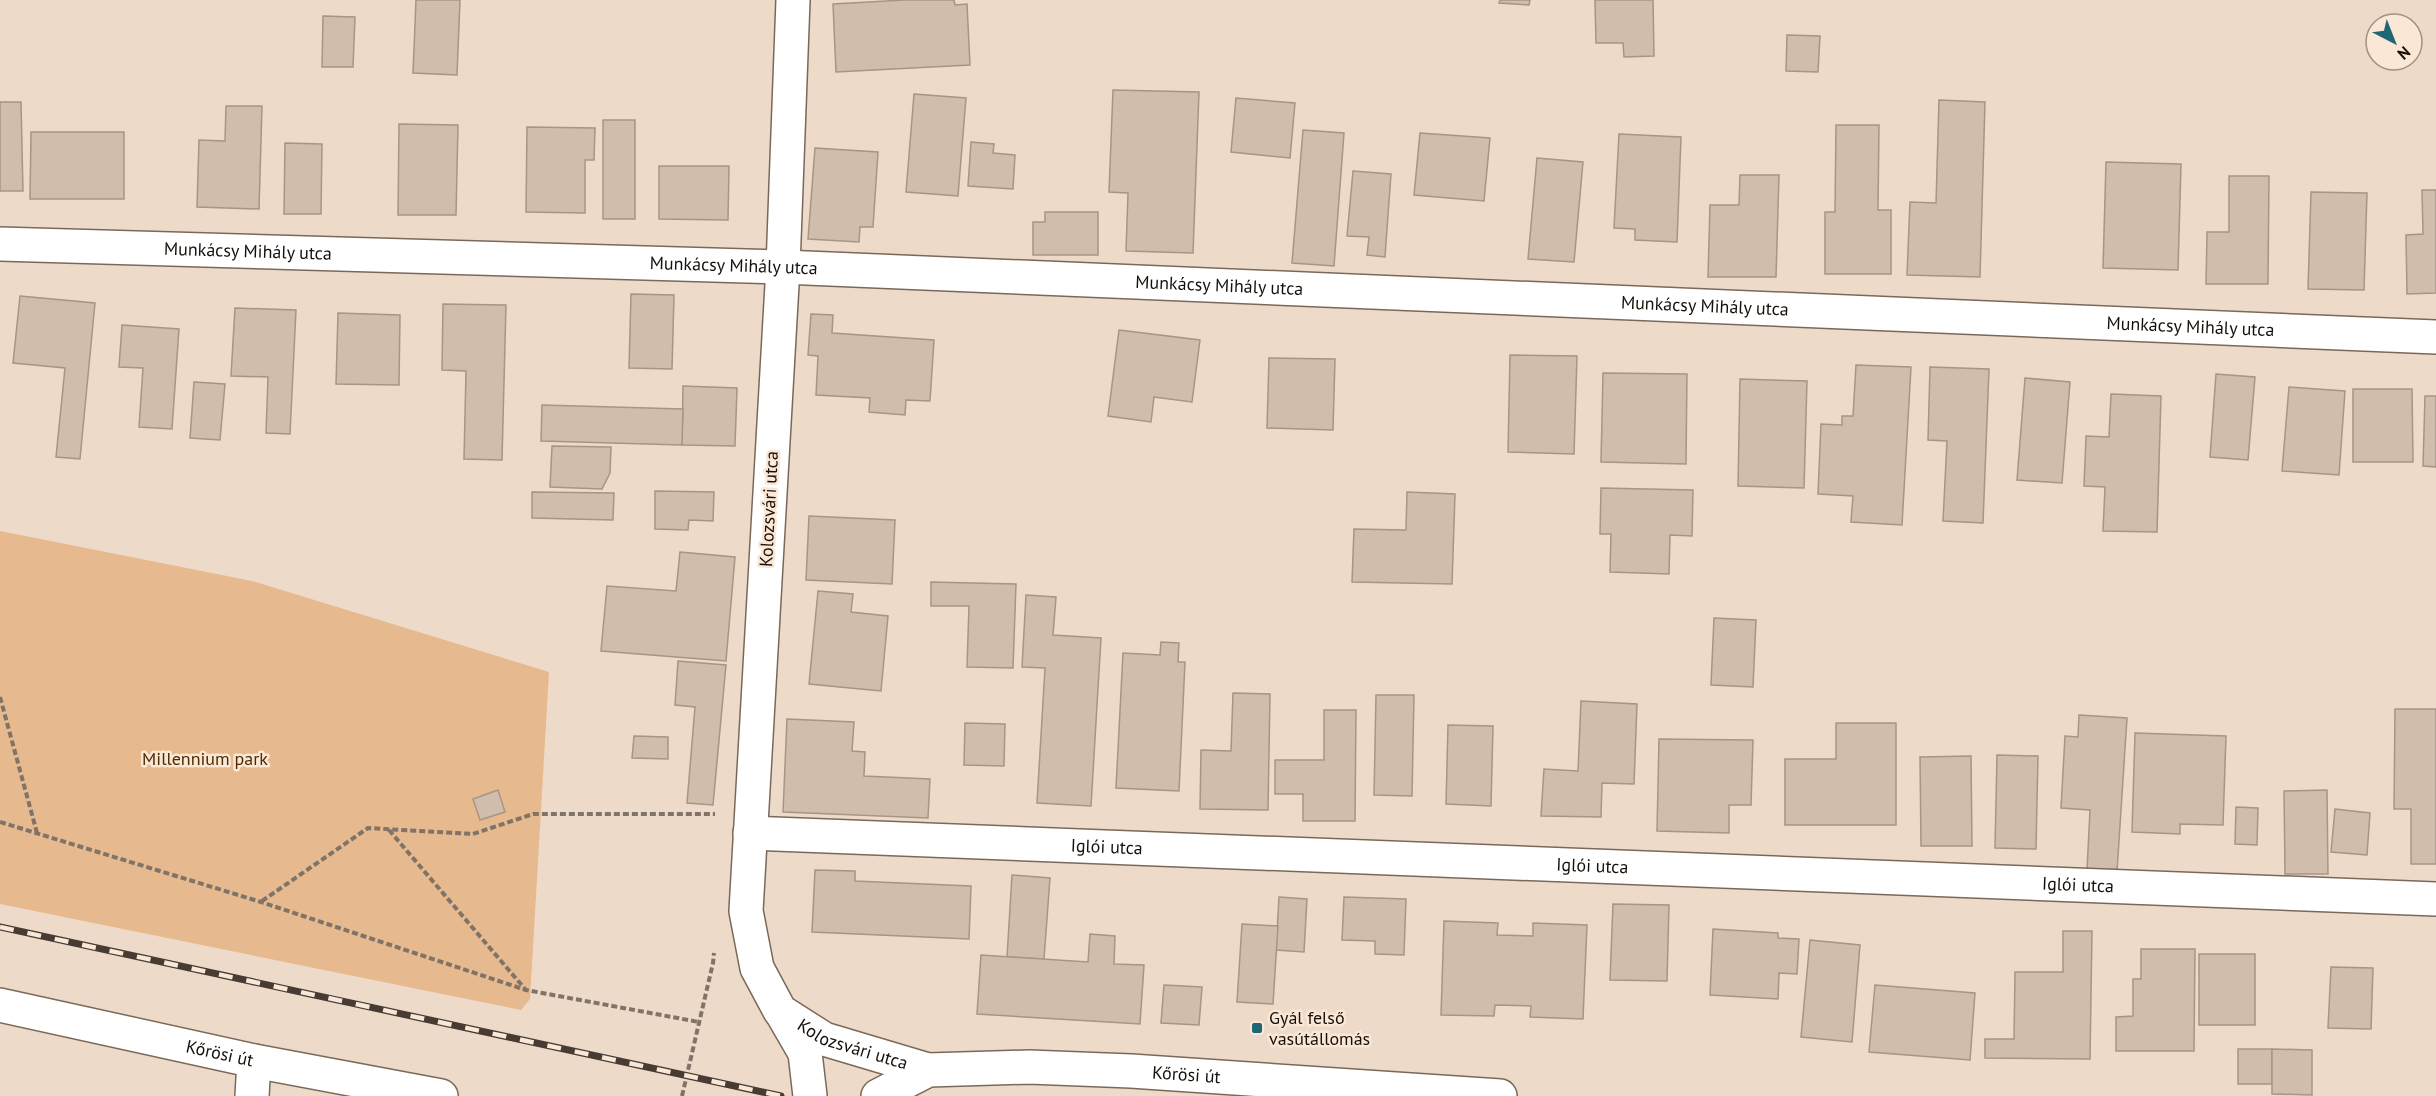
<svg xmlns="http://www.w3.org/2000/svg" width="2436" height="1096" viewBox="0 0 2436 1096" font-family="'PT Sans',sans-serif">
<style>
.green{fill:#e6b98e}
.building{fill:#d0bdac;stroke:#a79585;stroke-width:1.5}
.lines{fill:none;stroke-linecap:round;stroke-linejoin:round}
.street-casing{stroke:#7a6959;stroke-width:36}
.secondary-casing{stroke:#7a6959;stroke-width:36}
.path{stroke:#807367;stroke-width:4;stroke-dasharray:6 3;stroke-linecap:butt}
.street{stroke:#fff;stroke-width:33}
.secondary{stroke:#fff;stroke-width:33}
.rail-casing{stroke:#463c34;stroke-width:7}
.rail{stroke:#fbe7d5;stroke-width:4.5;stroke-dasharray:14;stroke-linecap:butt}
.poi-dot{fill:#206776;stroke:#fbe7d5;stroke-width:2}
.labels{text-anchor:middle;stroke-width:5;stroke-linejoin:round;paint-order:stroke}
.street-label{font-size:18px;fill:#17100a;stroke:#fbe7d5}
.park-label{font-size:18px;fill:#4d2a00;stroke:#fbe7d5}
.poi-label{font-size:18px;fill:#17100a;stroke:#fbe7d5;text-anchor:start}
</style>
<rect width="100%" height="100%" fill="#eedac8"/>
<path class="green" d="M 0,531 L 252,581 L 549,672 L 530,999 L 521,1010 L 0,904 Z"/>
<g class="building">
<path d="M 416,0 L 460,0 L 457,75 L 413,73 Z"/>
<path d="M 904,0 L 954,0 L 955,5 L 967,4 L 970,65 L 836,72 L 833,4 Z"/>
<path d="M 1500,0 L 1530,0 L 1529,5 L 1499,3 Z"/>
<path d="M 1595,0 L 1653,0 L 1654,56 L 1624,57 L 1623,43 L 1596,43 Z"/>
<path d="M 323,16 L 355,17 L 353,67 L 322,67 Z"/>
<path d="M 1787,35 L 1820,36 L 1818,72 L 1786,71 Z"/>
<path d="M 1113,90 L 1199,92 L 1193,253 L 1126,251 L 1128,193 L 1109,192 Z"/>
<path d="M 914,94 L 966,98 L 958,196 L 906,192 Z"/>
<path d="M 1236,98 L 1295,103 L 1290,158 L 1231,152 Z"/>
<path d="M 1939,100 L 1985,102 L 1980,277 L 1907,275 L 1910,202 L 1936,203 Z"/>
<path d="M 0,102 L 21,102 L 23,191 L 0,191 Z"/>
<path d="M 226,106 L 262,106 L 259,209 L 197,207 L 199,140 L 225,141 Z"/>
<rect x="603" y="120" width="32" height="99"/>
<path d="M 399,124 L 458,125 L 456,215 L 398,215 Z"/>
<path d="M 1836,125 L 1879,125 L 1878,210 L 1891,210 L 1891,274 L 1825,274 L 1825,212 L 1835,212 Z"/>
<path d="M 527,127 L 595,128 L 594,160 L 585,160 L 585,213 L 526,212 Z"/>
<path d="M 1303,130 L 1344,133 L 1334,266 L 1292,263 Z"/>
<path d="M 31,132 L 124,132 L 124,199 L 30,199 Z"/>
<path d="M 1420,133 L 1490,138 L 1484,201 L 1414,195 Z"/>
<path d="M 1619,134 L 1681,137 L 1677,242 L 1635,240 L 1635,229 L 1614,228 Z"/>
<path d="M 971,142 L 994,144 L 993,153 L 1015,155 L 1013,189 L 968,186 Z"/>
<path d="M 285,143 L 322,144 L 321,214 L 284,214 Z"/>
<path d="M 815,148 L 878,152 L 873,227 L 860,227 L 859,242 L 808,239 Z"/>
<path d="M 1537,158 L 1583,162 L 1574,262 L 1528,259 Z"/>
<path d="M 2106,162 L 2181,164 L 2178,270 L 2103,268 Z"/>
<path d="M 659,166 L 729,166 L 728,220 L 659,219 Z"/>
<path d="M 1353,171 L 1391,174 L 1385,257 L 1367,255 L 1369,237 L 1347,236 Z"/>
<path d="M 1740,175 L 1779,175 L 1776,277 L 1708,277 L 1710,205 L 1739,205 Z"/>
<path d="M 2229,176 L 2269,176 L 2268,284 L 2206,284 L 2207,232 L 2229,232 Z"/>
<path d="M 2422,190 L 2436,190 L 2436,293 L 2407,294 L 2406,235 L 2423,234 Z"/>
<path d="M 2311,192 L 2367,193 L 2364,290 L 2308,289 Z"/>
<path d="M 1045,212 L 1098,212 L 1098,255 L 1033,255 L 1033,222 L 1045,222 Z"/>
<path d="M 631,294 L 674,295 L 672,369 L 629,368 Z"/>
<path d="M 20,296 L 95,303 L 80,459 L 56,457 L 65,368 L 13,363 Z"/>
<path d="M 443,304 L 506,305 L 502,460 L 464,459 L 466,371 L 442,370 Z"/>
<path d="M 235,308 L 296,310 L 290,434 L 266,433 L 268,377 L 231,376 Z"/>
<path d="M 338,313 L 400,315 L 399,385 L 336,384 Z"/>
<path d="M 811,314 L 833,315 L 832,333 L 934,340 L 930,401 L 906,400 L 905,415 L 869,412 L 870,398 L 816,395 L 818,356 L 808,355 Z"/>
<path d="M 122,325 L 179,329 L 172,429 L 139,427 L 143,368 L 119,367 Z"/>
<path d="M 1119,330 L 1200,340 L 1192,402 L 1154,397 L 1151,422 L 1108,416 Z"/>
<path d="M 1510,355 L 1577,356 L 1574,454 L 1508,452 Z"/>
<path d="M 1269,358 L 1335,359 L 1333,430 L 1267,428 Z"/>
<path d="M 1856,365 L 1911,367 L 1902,525 L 1851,522 L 1853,496 L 1818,494 L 1821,424 L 1842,425 L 1842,416 L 1853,416 Z"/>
<path d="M 1930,367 L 1989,369 L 1983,523 L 1943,521 L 1947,441 L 1928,440 Z"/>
<path d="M 1603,373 L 1687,374 L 1686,464 L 1601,462 Z"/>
<path d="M 2216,374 L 2255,377 L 2248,460 L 2210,457 Z"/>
<path d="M 2025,378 L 2070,382 L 2062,483 L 2017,480 Z"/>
<path d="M 1740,379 L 1807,381 L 1804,488 L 1738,486 Z"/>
<path d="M 194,382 L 225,384 L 220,440 L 190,438 Z"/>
<path d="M 683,386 L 737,388 L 735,446 L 682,445 Z"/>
<path d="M 2289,387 L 2345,391 L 2339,475 L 2282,471 Z"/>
<path d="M 2353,389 L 2412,389 L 2413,462 L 2353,462 Z"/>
<path d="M 2111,394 L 2161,396 L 2157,532 L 2103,531 L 2105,487 L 2084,486 L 2086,436 L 2109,437 Z"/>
<path d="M 2425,396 L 2436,396 L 2436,467 L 2423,466 Z"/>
<path d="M 542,405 L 683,409 L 682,445 L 541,441 Z"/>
<path d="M 552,446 L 611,447 L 610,473 L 602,489 L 550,487 Z"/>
<path d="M 1601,488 L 1693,490 L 1692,536 L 1670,535 L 1669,574 L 1610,572 L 1611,534 L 1600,534 Z"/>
<path d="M 655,491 L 714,492 L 713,521 L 689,520 L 688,530 L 655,529 Z"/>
<path d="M 532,492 L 614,493 L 613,520 L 532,518 Z"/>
<path d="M 1407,492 L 1455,494 L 1452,584 L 1352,582 L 1354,529 L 1406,530 Z"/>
<path d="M 809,516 L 895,520 L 892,584 L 806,580 Z"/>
<path d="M 680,552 L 735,557 L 726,661 L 601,651 L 607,586 L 676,591 Z"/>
<path d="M 931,582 L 1016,584 L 1013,668 L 967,667 L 969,606 L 931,606 Z"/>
<path d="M 818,591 L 853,594 L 851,612 L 888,616 L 881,691 L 809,684 Z"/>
<path d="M 1026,595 L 1056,597 L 1053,635 L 1101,638 L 1091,806 L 1037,803 L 1045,668 L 1022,667 Z"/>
<path d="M 1714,618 L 1756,620 L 1753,687 L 1711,685 Z"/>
<path d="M 1161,642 L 1179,643 L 1178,662 L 1185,662 L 1179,791 L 1116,788 L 1123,653 L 1160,655 Z"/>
<path d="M 678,661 L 726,665 L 713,805 L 687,803 L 695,707 L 675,705 Z"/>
<path d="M 1233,693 L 1270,694 L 1268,810 L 1200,809 L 1201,750 L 1231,751 Z"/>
<path d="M 1376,695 L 1414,695 L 1412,796 L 1374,795 Z"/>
<path d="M 1581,701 L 1637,704 L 1634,784 L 1602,783 L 1601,817 L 1541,816 L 1544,769 L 1578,771 Z"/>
<path d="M 2395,709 L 2436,709 L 2436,864 L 2411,864 L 2411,809 L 2394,809 Z"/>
<path d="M 1324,710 L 1356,710 L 1355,821 L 1303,821 L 1303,794 L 1275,794 L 1275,760 L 1324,760 Z"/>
<path d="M 2079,715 L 2127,718 L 2117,872 L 2087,870 L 2090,810 L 2061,808 L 2065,736 L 2078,737 Z"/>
<path d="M 787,719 L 854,722 L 852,751 L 865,752 L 864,776 L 930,779 L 928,818 L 783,812 Z"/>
<path d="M 965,723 L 1005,724 L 1004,766 L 964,765 Z"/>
<path d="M 1836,723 L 1896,723 L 1896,825 L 1785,825 L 1785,759 L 1836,759 Z"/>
<path d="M 1448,725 L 1493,726 L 1491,806 L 1446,804 Z"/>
<path d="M 2135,733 L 2226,736 L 2223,825 L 2180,824 L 2180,834 L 2132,832 Z"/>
<path d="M 634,736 L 668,737 L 668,759 L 632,758 Z"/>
<path d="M 1659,739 L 1753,740 L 1751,805 L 1729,805 L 1729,833 L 1657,831 Z"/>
<path d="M 1997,755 L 2038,756 L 2036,849 L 1995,848 Z"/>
<path d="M 1971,756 L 1972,846 L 1921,846 L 1920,757 Z"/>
<path d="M 498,790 L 505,812 L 480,820 L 473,799 Z"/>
<path d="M 2327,790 L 2328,874 L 2285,874 L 2284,791 Z"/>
<path d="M 2236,807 L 2258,808 L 2257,845 L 2235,844 Z"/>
<path d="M 2335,809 L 2370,813 L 2367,855 L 2331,852 Z"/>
<path d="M 815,870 L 855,871 L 855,881 L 971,886 L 969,939 L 812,932 Z"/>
<path d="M 1012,875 L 1050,878 L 1044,959 L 1007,957 Z"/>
<path d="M 1279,897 L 1307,899 L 1304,952 L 1276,950 Z"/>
<path d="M 1344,897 L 1406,899 L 1404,955 L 1375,954 L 1375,941 L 1342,940 Z"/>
<path d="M 1613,904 L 1669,905 L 1667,981 L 1610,980 Z"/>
<path d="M 1444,921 L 1498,923 L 1497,935 L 1533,936 L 1533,923 L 1587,925 L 1583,1019 L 1530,1017 L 1531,1006 L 1495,1005 L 1494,1016 L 1441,1015 Z"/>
<path d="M 1242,924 L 1278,926 L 1273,1004 L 1237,1002 Z"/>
<path d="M 1713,929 L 1778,933 L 1778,938 L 1799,939 L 1797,974 L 1779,973 L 1778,999 L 1710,995 Z"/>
<path d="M 2063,931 L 2092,931 L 2090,1059 L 1985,1058 L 1985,1039 L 2014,1039 L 2015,972 L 2063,972 Z"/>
<path d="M 1090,934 L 1115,936 L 1114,964 L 1144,965 L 1140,1024 L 977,1014 L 981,955 L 1088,962 Z"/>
<path d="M 1810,940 L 1860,945 L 1852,1042 L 1801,1037 Z"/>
<path d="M 2141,949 L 2195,949 L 2194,1051 L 2116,1051 L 2116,1017 L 2133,1016 L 2133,979 L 2141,979 Z"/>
<rect x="2199" y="954" width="56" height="71"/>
<path d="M 2331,967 L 2373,968 L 2371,1029 L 2328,1028 Z"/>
<path d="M 1164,985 L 1202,987 L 1199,1025 L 1161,1023 Z"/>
<path d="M 1875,985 L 1975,993 L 1970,1060 L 1869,1052 Z"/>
<rect x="2238" y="1049" width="34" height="35"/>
<path d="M 2272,1049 L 2312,1050 L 2312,1095 L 2272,1094 Z"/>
</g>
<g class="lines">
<defs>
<g id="street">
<path id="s1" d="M 0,244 L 783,267 L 2436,337"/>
<path id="s2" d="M 750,833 L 2436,899"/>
<path d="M 252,1096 L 254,1061"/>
</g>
<g id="secondary">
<path id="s3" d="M 793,0 L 783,267 L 746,911 L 757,968 L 780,1011 L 824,1039 L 928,1070"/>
<path id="s4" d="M 0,1005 L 254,1061 L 441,1096"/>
<path d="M 783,1015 L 805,1053 L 810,1096"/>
<path id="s5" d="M 878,1096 L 928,1070 L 1029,1067 L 1131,1071 L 1500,1096"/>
</g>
</defs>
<use href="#street" class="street-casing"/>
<use href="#secondary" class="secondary-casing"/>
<g class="path">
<path d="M 0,697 L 37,833"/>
<path d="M 0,822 L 261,902 L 526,990 L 699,1022"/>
<path d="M 389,830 L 525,989"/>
<path d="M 262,901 L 368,828 L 473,834 L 533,814 L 715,814"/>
<path d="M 682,1096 L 713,963 L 714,953"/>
</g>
<use href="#street" class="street"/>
<use href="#secondary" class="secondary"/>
<defs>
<path id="rail" d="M 0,927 L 781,1096"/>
</defs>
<use href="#rail" class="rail-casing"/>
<use href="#rail" class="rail"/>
</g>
<rect class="poi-dot" x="1251" y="1022" width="12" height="12" rx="3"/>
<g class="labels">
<g class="street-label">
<text dy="6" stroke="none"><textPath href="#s1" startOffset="248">Munkácsy Mihály utca</textPath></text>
<text dy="6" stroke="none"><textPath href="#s1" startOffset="734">Munkácsy Mihály utca</textPath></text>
<text dy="6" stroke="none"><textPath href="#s1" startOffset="1220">Munkácsy Mihály utca</textPath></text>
<text dy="6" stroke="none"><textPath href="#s1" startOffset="1706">Munkácsy Mihály utca</textPath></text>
<text dy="6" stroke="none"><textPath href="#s1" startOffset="2192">Munkácsy Mihály utca</textPath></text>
<text transform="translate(769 509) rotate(-87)" y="6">Kolozsvári utca</text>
<text dy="6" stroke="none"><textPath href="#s2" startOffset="357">Iglói utca</textPath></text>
<text dy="6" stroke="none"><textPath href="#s2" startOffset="843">Iglói utca</textPath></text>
<text dy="6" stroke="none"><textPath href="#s2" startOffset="1329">Iglói utca</textPath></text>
<text dy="6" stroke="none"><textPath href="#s3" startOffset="1100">Kolozsvári utca</textPath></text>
<text dy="6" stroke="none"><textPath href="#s4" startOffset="225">Kőrösi út</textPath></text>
<text dy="6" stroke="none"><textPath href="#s5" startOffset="315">Kőrösi út</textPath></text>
</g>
<g class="park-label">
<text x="205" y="765">Millennium park</text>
</g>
<g class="poi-label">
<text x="1269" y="1024">Gyál felső<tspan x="1269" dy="21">vasútállomás</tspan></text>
</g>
</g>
<g transform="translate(2394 42) rotate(138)"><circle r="28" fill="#fbe7d5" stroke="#a09184" stroke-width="1.5"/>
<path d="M0-4.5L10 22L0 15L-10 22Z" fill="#206776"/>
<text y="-9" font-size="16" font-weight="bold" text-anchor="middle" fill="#17100a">N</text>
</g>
</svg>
